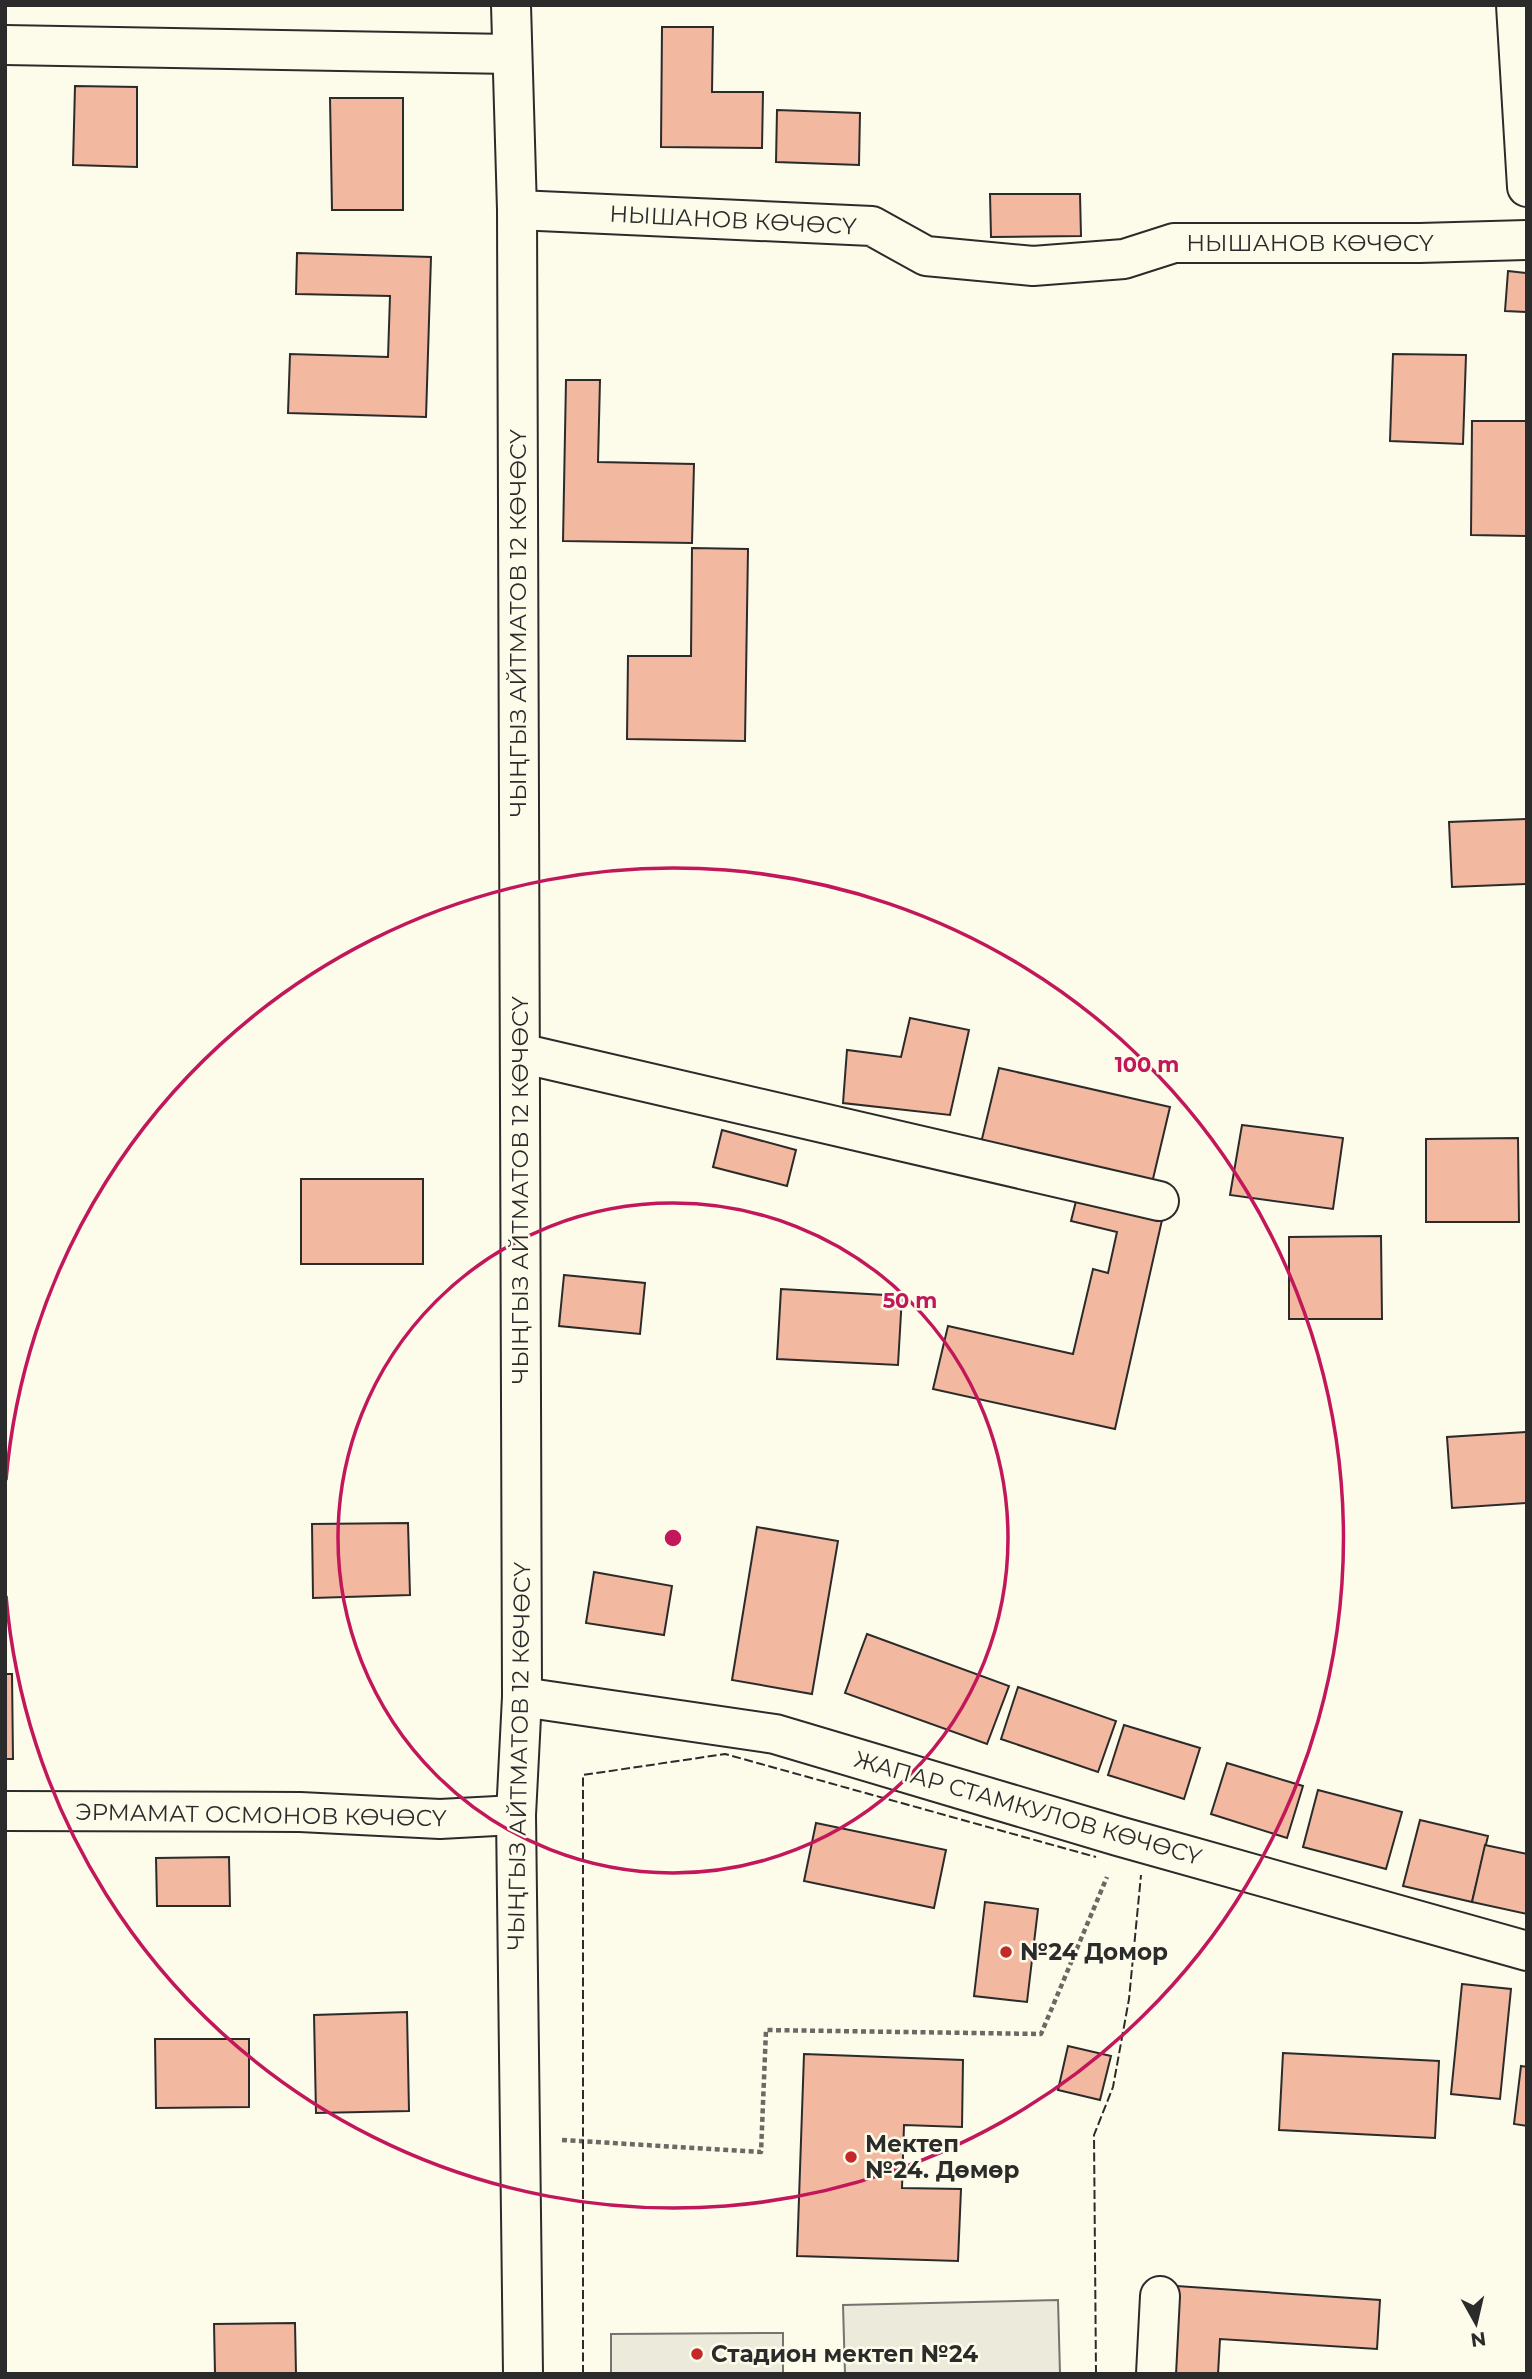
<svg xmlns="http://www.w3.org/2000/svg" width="1532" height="2379" viewBox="0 0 1532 2379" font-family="Montserrat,sans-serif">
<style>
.green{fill:#ecebdb;stroke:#74746e;stroke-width:2}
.building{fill:#f2b8a0;stroke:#2b2b2b;stroke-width:2}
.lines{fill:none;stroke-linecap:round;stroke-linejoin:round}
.minor-casing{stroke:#2b2b2b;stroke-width:42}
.secondary-casing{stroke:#2b2b2b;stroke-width:42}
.path{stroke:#6a6964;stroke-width:4.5;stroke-dasharray:5 3.5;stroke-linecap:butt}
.minor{stroke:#fdfbea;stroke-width:38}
.secondary{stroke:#fdfbea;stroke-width:38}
.fence{stroke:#2b2b2b;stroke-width:2;stroke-dasharray:9 3.5;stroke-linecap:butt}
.ring{fill:none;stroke:#c2185b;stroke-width:3.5}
.poi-dot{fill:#c62828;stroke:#fdfbea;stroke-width:2.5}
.labels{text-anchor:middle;stroke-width:5;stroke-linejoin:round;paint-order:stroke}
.street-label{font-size:23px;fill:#2b2b2b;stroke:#fdfbea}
.poi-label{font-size:23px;font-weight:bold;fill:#2b2b2b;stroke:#fdfbea;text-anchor:start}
.centre{fill:#c2185b;stroke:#fdfbea;stroke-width:3.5}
.ring-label{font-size:21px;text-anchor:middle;font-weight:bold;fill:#c2185b;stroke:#fdfbea;stroke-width:5;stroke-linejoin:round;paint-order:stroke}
</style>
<rect width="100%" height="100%" fill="#fdfbea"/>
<g class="green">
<path d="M 1058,2300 L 1060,2374 L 845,2374 L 843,2305 Z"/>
<path d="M 783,2333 L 783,2374 L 611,2374 L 611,2334 Z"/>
</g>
<g class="building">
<path d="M 662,27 L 713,27 L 712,92 L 763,92 L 762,148 L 661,147 Z"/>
<path d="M 75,86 L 137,87 L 137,167 L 73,165 Z"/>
<path d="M 330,98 L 403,98 L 403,210 L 332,210 Z"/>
<path d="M 777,110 L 860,113 L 859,165 L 776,162 Z"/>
<path d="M 990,194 L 1080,194 L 1081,236 L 991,237 Z"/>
<path d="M 297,253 L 431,257 L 426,417 L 288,413 L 290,354 L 388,357 L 390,296 L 296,294 Z"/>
<path d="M 1508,271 L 1527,273 L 1527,312 L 1505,311 Z"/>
<path d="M 1393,354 L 1466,355 L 1463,444 L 1390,441 Z"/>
<path d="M 566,380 L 600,380 L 598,462 L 694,464 L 692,543 L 563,541 Z"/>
<path d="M 1472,421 L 1527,421 L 1527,536 L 1471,535 Z"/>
<path d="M 692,548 L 748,549 L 745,741 L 627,739 L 628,656 L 691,656 Z"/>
<path d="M 1527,819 L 1527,884 L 1452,887 L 1449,822 Z"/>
<path d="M 910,1018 L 969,1030 L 950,1115 L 843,1103 L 847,1050 L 901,1057 Z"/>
<path d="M 999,1068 L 1170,1107 L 1152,1183 L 981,1143 Z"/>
<path d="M 1242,1125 L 1343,1138 L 1333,1209 L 1230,1195 Z"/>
<path d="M 722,1130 L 796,1150 L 787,1186 L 713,1167 Z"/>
<path d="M 1518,1138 L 1519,1222 L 1426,1222 L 1426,1139 Z"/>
<rect x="301" y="1179" width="122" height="85"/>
<path d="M 1076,1201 L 1162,1220 L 1115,1429 L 933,1389 L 948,1326 L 1073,1354 L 1093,1269 L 1108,1273 L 1117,1232 L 1071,1221 Z"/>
<path d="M 1381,1236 L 1382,1319 L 1289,1319 L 1289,1237 Z"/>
<path d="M 564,1275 L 645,1283 L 640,1334 L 559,1326 Z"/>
<path d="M 781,1289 L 902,1296 L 898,1365 L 777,1359 Z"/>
<path d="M 1527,1432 L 1527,1503 L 1452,1508 L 1447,1437 Z"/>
<path d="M 408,1523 L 410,1595 L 313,1598 L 312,1524 Z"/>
<path d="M 757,1527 L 838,1541 L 812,1694 L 732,1680 Z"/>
<path d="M 594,1572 L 672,1586 L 664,1635 L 586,1623 Z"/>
<path d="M 867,1634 L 1009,1686 L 987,1744 L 845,1693 Z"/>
<path d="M 5,1674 L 12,1674 L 13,1759 L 5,1759 Z"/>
<path d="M 1018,1687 L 1116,1721 L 1098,1772 L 1001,1739 Z"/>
<path d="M 1124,1725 L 1200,1748 L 1184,1799 L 1108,1775 Z"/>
<path d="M 1227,1763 L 1303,1786 L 1287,1838 L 1211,1814 Z"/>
<path d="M 1318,1790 L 1402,1812 L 1386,1869 L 1303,1847 Z"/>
<path d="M 1420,1820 L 1488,1836 L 1472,1902 L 1403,1886 Z"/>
<path d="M 816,1823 L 946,1850 L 934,1908 L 804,1881 Z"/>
<path d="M 1485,1845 L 1527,1854 L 1527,1914 L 1472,1902 Z"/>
<path d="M 229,1857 L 230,1906 L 157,1906 L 156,1858 Z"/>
<path d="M 985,1902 L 1038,1909 L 1027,2002 L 974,1996 Z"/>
<path d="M 1462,1984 L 1511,1989 L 1500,2099 L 1451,2094 Z"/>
<path d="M 407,2012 L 409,2111 L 316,2113 L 314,2015 Z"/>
<path d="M 155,2039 L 249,2039 L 249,2107 L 156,2108 Z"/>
<path d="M 1068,2046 L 1111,2056 L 1100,2100 L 1058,2090 Z"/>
<path d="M 1283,2053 L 1439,2061 L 1435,2138 L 1279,2130 Z"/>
<path d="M 804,2054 L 963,2060 L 962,2127 L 904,2125 L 902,2188 L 961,2189 L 958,2261 L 797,2256 Z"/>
<path d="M 1521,2066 L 1527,2067 L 1527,2126 L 1514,2124 Z"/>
<path d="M 1162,2285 L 1380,2300 L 1377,2349 L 1220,2339 L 1218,2374 L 1156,2374 Z"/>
<path d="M 295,2323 L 296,2374 L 215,2374 L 214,2324 Z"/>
</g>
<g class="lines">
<defs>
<g id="minor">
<path d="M 1516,5 L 1527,187"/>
<path d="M 5,45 L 512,54"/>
<path d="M 517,210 L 872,226 L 926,256 L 1033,266 L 1124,259 L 1174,243 L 1420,243 L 1527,240"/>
<path d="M 520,1053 L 1159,1201"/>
<path d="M 522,1697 L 775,1734 L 1118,1836 L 1527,1951"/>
<path d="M 5,1811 L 300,1812 L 440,1819 L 516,1815"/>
<path d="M 1156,2374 L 1160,2296"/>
</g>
<path id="secondary" d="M 511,5 L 517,210 L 522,1697 L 516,1815 L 523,2374"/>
</defs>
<use href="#minor" class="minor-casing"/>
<use href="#secondary" class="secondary-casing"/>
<path class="path" d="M 562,2140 L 761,2152 L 766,2030 L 1041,2034 L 1107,1877"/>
<use href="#minor" class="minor"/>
<use href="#secondary" class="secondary"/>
<g class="fence">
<path d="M 583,2374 L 583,1775 L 725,1754 L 1096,1857"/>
<path d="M 1096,2374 L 1094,2135 L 1113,2087 L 1129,1999 L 1141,1875"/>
</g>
</g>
<g class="ring">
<circle cx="673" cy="1538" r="335"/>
<path d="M6 1480A670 670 0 1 1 6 1596"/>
</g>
<g class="poi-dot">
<circle cx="1006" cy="1952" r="7"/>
<circle cx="851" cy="2157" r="7"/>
<circle cx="697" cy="2354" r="7"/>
</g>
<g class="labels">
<g class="street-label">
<text transform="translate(733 220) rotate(3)" y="8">НЫШАНОВ КӨЧӨСҮ</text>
<text x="1310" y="251">НЫШАНОВ КӨЧӨСҮ</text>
<text transform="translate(518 623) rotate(-90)" y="8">ЧЫҢГЫЗ АЙТМАТОВ 12 КӨЧӨСҮ</text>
<text transform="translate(520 1190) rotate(-90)" y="8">ЧЫҢГЫЗ АЙТМАТОВ 12 КӨЧӨСҮ</text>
<text transform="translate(519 1756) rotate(-89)" y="8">ЧЫҢГЫЗ АЙТМАТОВ 12 КӨЧӨСҮ</text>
<text transform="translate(1028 1808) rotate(16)" y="8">ЖАПАР СТАМКУЛОВ КӨЧӨСҮ</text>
<text transform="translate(261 1815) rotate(1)" y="8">ЭРМАМАТ ОСМОНОВ КӨЧӨСҮ</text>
</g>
<g class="poi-label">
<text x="1020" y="1960">№24 Домор</text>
<text x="865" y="2152">Мектеп<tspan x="865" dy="26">№24. Дөмөр</tspan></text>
<text x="711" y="2362">Стадион мектеп №24</text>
</g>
</g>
<circle cx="673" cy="1538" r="10" class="centre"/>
<g class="ring-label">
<text x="1147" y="1072">100 m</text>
<text x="910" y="1308">50 m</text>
</g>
<rect width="1532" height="2379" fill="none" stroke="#2b2b2b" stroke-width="14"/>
<g transform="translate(1476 2323) rotate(172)" stroke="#fdfbea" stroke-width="5" paint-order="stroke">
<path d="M0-5L12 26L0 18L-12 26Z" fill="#2b2b2b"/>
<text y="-10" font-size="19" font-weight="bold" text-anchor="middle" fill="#2b2b2b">N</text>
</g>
</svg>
